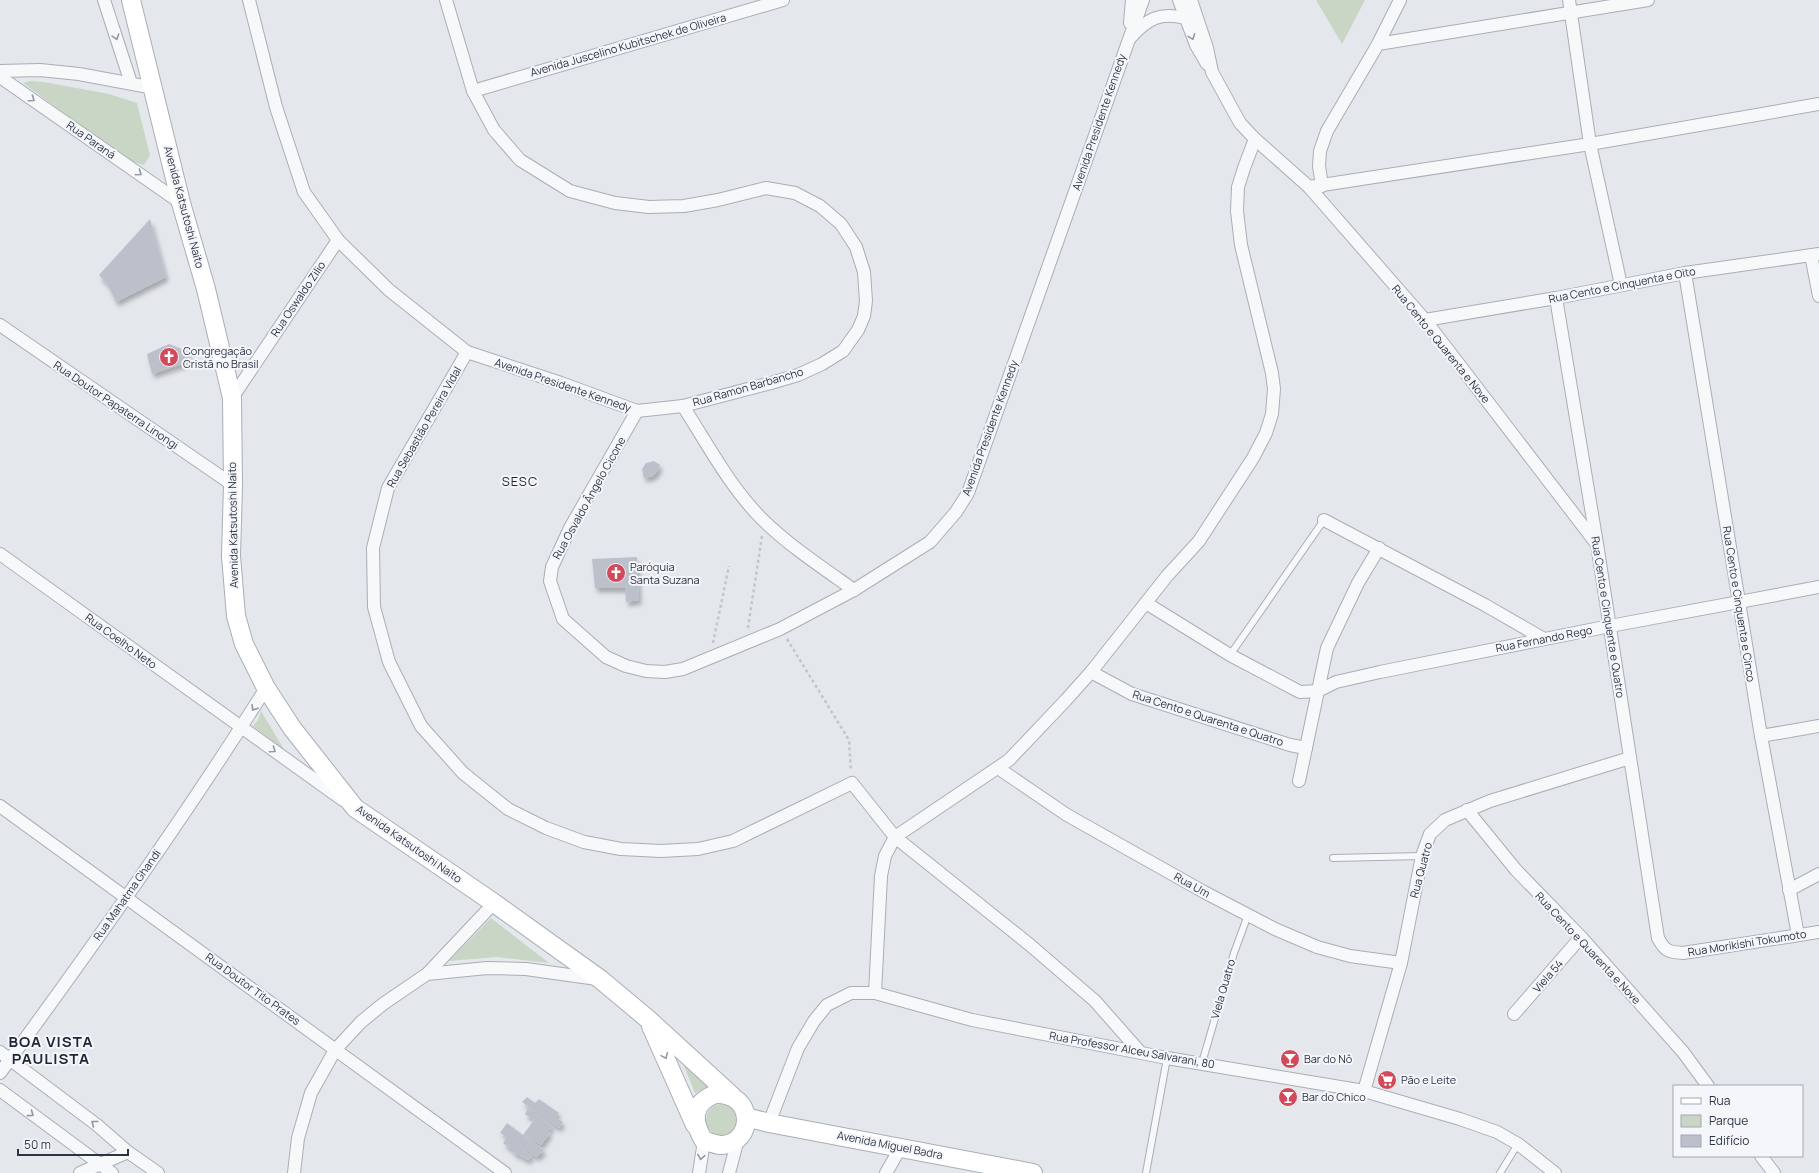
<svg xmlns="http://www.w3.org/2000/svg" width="1819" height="1173" viewBox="0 0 1819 1173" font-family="Manrope,sans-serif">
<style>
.green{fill:#c9d6c5}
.building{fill:#bbc0ca;filter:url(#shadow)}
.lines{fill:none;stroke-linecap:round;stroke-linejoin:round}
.service-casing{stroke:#a9aeb7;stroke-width:8}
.minor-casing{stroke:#a9aeb7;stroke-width:14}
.secondary-casing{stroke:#a9aeb7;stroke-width:20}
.path{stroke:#c2c5cb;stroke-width:2.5;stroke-dasharray:3 3;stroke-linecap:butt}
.service{stroke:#f7f8fa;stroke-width:6}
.minor{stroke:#f7f8fa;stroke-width:12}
.secondary{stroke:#fff;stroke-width:18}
.oneway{stroke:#9196a0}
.oneway2{stroke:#959aa2}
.labels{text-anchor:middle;stroke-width:4;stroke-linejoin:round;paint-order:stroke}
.street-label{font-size:11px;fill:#2b3445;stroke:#f4f6f9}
.poi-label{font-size:11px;fill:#2b3445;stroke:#f4f6f9;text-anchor:start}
.quarter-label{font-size:13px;letter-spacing:1px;fill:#1d2536;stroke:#f4f6f9}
.district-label{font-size:15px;font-weight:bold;letter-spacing:1px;fill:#1d2536;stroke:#f4f6f9}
</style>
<defs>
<filter id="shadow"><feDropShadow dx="2.5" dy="4.5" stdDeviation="2" flood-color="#0004"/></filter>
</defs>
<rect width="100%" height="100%" fill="#e4e7ec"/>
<g class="green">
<path d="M 1316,0 L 1365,0 L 1342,44 Z"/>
<path d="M 30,81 L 44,82 L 109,94 L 137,103 L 150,155 L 144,165 L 130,161 L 23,83 Z"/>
<path d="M 261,711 L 285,751 L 253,726 L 258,720 Z"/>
<path d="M 491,918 L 549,963 L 497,957 L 449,961 Z"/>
<path d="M 679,1054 L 711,1085 L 695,1093 Z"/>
<circle cx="722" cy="1120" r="16"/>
</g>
<g class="building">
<path d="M 150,219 L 166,277 L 116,302 L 108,285 L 99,275 Z"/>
<path d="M 169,344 L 187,351 L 191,361 L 152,374 L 147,354 Z"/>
<path d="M 654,461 L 660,465 L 657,472 L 653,476 L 644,478 L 642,469 L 646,463 Z"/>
<path d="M 637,557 L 639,600 L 626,602 L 625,588 L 595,588 L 592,559 Z"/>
<path d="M 527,1097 L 535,1103 L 539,1099 L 559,1113 L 555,1117 L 563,1122 L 559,1128 L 522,1102 Z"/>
<path d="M 528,1108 L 553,1127 L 548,1130 L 539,1124 L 550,1133 L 541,1145 L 523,1135 L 544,1150 L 537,1157 L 513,1141 L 532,1156 L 528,1160 L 517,1154 L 516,1155 L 512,1150 L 503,1143 L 507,1137 L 500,1133 L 507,1123 L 523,1135 L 534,1120 L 525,1114 Z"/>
</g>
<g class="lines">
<defs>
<g id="service">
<path d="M 1230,655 L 1324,520"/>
<path d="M 1333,858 L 1422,856"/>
<path d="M 1202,1063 L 1234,953 L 1248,915"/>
<path d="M 1146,1173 L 1167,1058"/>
<path d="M 1500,1173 L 1518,1144"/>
</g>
<g id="minor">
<path d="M 104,0 L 131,83"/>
<path d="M 249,0 L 276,107 L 304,192 L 338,240 L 389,290 L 467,352 L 561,383 L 637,411 L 683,406 L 771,383 L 798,375 L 822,364 L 843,351 L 858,330 L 864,316 L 866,301 L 864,272 L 856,247 L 841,224 L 820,206 L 795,193 L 766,188 L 718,200 L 684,206 L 649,207 L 615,203 L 570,191 L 520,160 L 494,130 L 473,91 L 446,0"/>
<path d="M 1179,0 L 1196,45 L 1207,64"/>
<path d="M 1191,0 L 1207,48 L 1212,72 L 1240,123 L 1255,139 L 1309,187 L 1425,320 L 1596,543"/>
<path d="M 1569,0 L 1590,144 L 1621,285"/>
<path d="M 1130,23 L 1132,0"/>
<path d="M 1130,38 C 1148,18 1160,12 1185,18"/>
<path d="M 1378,44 L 1648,0"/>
<path d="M 0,71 L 40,70 L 79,74 L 154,88"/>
<path d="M 0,77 L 181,203"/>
<path d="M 473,91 L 783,0"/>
<path d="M 1322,186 L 1319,166 L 1320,151 L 1327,131 L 1378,44 L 1400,0"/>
<path d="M 1309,187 L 1590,144 L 1819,104"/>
<path d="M 1811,255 L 1819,296"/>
<path d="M 1685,273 L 1761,736 L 1798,935"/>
<path d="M 1556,298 L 1597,544 L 1658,938 C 1665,951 1668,952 1683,953 L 1819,932"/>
<path d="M 1425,320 L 1556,298 L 1685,273 L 1819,254"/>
<path d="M 0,325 L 233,485"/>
<path d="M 467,352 L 388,488 L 373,548 L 374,607 L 389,662 L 421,726 L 463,773 L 508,809 L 546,828 L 584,842 L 621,849 L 661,851 L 698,849 L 733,841 L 852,783 L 895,837 L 1030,945 L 1095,1001 L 1140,1052"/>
<path d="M 232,398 L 338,240"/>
<path d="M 683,406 C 708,445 731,489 764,521 C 791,547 823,568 854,590"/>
<path d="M 637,411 L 570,528 L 552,567 L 550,581 L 563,619 L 606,657 L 626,666 L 646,671 L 665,672 L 683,669 L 780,629 L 854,590 L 930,542 L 956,512 L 968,493 L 1143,0"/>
<path d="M 1324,520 L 1485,605 L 1544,639"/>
<path d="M 0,554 L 343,800"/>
<path d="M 1146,603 L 1230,655 L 1300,692 L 1318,691 L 1336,682 L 1380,672 L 1610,626 L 1819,587"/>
<path d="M 1091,672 L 1132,694 L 1290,745 L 1306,748"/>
<path d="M 1761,736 L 1819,726"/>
<path d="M 998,768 L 1067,815 L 1204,892 L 1275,929 L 1317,947 L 1350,956 L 1401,963"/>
<path d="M 1299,781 L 1327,648 L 1358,583 L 1379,548"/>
<path d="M 0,806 L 505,1173"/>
<path d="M 1467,810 L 1516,870 L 1581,937 L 1683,1052 L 1708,1086"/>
<path d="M 1789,890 L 1819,874"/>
<path d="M 427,974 L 494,903"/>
<path d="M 875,993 L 881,876 L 885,856 L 895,837 L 1009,760 L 1065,701 L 1091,672 L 1167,576 L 1199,541 L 1253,458 L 1266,433 L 1272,414 L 1274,389 L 1272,373 L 1241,245 L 1237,211 L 1238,187 L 1244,168 L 1255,139"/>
<path d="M 1514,1014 L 1581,937"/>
<path d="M 0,1052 L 97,1125 L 128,1152 L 158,1173"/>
<path d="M 0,1073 C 92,948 183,820 266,688"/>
<path d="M 0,1090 L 112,1173"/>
<path d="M 1364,1091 L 1401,963 L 1422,856 L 1430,834 L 1445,820 L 1490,801 L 1630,758"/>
<path d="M 769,1123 L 798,1048 L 814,1021 L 827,1005 L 851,993 L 875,993 L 972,1020 L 1167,1058 L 1364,1091 L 1460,1119 L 1497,1132 L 1518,1144 L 1555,1173"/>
<path d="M 1761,1156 L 1774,1173"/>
<path d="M 80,1173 L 128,1152"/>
<path d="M 294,1173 L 298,1138 L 311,1093 L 335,1050 L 361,1022 L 383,1004 L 427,974 L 487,968 L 526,969 L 597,979"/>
<path d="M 699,1173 L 704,1141"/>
<path d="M 729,1173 L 738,1139"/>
<path d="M 886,1173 L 901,1147"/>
</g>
<g id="secondary">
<path d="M 131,0 L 181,203 L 206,289 L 232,398 L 233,485 L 231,556 L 236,616 L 244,644 L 266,688 L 292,728 L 355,808 L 494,903 L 600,979 L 649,1020 L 732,1096"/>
<path d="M 651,1026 L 695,1125"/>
<path d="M 715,1094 C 755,1092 755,1143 722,1145 C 716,1145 710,1142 704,1141 C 692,1121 691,1104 715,1094 Z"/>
<path d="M 746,1117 L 769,1123 L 1033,1173"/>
</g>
</defs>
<use href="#service" class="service-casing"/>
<use href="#minor" class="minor-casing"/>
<use href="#secondary" class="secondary-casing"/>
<g class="path">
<path d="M 748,628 L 762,536"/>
<path d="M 787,639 L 849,740 L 851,771"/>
<path d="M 713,643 L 729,566"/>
</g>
<use href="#service" class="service"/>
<use href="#minor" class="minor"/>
<use href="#secondary" class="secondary"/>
</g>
<defs><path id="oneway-chevron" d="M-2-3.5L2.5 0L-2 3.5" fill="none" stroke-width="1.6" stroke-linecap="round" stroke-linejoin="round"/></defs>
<g class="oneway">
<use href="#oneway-chevron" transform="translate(116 37) rotate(72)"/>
<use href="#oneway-chevron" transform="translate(1192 37) rotate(69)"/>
<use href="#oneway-chevron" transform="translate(32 99) rotate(35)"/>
<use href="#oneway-chevron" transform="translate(139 173) rotate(35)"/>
<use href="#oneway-chevron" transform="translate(254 708) rotate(122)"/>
<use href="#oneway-chevron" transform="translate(273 750) rotate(35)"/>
<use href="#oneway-chevron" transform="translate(31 1114) rotate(37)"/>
<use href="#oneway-chevron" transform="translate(94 1123) rotate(-142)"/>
<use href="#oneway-chevron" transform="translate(701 1157) rotate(99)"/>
</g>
<use class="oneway2" href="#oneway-chevron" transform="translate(665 1056) rotate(66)"/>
<defs>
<symbol id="church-disc" viewBox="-11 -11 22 22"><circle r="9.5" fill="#d1495b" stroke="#f4f6f9"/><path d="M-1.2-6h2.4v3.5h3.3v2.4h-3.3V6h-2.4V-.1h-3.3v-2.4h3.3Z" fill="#fff"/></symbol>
<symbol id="bar-disc" viewBox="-11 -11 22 22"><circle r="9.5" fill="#d1495b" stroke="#f4f6f9"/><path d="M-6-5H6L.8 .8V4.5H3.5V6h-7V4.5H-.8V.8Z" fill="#fff"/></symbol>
<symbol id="supermarket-disc" viewBox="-11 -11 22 22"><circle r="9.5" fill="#d1495b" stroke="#f4f6f9"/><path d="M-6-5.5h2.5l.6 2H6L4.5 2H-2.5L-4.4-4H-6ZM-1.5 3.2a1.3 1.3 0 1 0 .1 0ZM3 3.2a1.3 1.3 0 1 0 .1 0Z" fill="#fff"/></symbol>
</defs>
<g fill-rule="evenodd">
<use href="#church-disc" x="158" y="346" width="22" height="22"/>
<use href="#church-disc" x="605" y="562" width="22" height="22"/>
<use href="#bar-disc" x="1279" y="1048" width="22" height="22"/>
<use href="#supermarket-disc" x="1376" y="1069" width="22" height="22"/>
<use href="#bar-disc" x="1277" y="1086" width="22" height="22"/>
</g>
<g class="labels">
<g class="street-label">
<text transform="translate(628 45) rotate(-16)" y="4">Avenida Juscelino Kubitschek de Oliveira</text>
<text transform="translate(1099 122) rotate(-71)" y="4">Avenida Presidente Kennedy</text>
<text transform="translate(91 140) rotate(35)" y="4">Rua Paraná</text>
<text transform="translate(184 207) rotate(75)" y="4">Avenida Katsutoshi Naito</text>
<text transform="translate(1622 285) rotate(-11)" y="4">Rua Cento e Cinquenta e Oito</text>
<text transform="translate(298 299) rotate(-56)" y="4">Rua Oswaldo Zilio</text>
<text transform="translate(1441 344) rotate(51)" y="4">Rua Cento e Quarenta e Nove</text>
<text transform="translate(563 385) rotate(19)" y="4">Avenida Presidente Kennedy</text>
<text transform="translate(748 387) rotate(-16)" y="4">Rua Ramon Barbancho</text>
<text transform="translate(116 405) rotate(34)" y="4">Rua Doutor Papaterra Linongi</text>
<text transform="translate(424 427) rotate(-60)" y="4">Rua Sebastião Pereira Vidal</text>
<text transform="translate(990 428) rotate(-70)" y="4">Avenida Presidente Kennedy</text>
<text transform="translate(589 498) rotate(-61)" y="4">Rua Osvaldo Ângelo Cicone</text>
<text transform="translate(233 525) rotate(-91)" y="4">Avenida Katsutoshi Naito</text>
<text transform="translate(1739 604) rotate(81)" y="4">Rua Cento e Cinquenta e Cinco</text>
<text transform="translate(1608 617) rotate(81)" y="4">Rua Cento e Cinquenta e Quatro</text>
<text transform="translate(1544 639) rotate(-11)" y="4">Rua Fernando Rego</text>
<text transform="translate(121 641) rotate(36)" y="4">Rua Coelho Neto</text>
<text transform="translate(1208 718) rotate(18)" y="4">Rua Cento e Quarenta e Quatro</text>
<text transform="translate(409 844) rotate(35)" y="4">Avenida Katsutoshi Naito</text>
<text transform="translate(1421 870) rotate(-75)" y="4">Rua Quatro</text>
<text transform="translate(1192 885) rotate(29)" y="4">Rua Um</text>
<text transform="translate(127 895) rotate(-55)" y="4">Rua Mahatma Ghandi</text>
<text transform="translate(1747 943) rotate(-9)" y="4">Rua Morikishi Tokumoto</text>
<text transform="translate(1588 948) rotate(47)" y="4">Rua Cento e Quarenta e Nove</text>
<text transform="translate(1548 976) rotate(-49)" y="4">Viela 54</text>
<text transform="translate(253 989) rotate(36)" y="4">Rua Doutor Tito Prates</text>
<text transform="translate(1223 989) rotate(-74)" y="4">Viela Quatro</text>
<text transform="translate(1132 1050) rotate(10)" y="4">Rua Professor Alceu Salvarani, 80</text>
<text transform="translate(890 1145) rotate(11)" y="4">Avenida Miguel Badra</text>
</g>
<g class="poi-label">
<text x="183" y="355">Congregação<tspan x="183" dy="13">Cristã no Brasil</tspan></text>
<text x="630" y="571">Paróquia<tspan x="630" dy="13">Santa Suzana</tspan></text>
<text x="1304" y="1063">Bar do Nô</text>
<text x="1401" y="1084">Pão e Leite</text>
<text x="1302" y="1101">Bar do Chico</text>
</g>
<g class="quarter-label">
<text x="520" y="486">SESC</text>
</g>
<g class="district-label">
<text x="51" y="1047">BOA VISTA<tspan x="51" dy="17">PAULISTA</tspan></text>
</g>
</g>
<rect x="1673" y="1085" width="130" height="72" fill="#f4f6f9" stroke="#a4a8b1"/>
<rect x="1681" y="1098" width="20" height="6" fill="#ffffff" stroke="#a4a8b1"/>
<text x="1709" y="1105" font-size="12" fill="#2b3445">Rua</text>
<rect x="1681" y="1115" width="20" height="12" fill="#c9d6c5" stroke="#a4a8b1"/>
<text x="1709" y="1125" font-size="12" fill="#2b3445">Parque</text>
<rect x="1681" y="1135" width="20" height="12" fill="#bbc0ca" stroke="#a4a8b1"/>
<text x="1709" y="1145" font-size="12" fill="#2b3445">Edifício</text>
<path d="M18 1149v6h110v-6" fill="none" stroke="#2b3445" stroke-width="2"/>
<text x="24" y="1149" font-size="12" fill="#2b3445" stroke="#f4f6f9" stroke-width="3" paint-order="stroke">50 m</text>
</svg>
